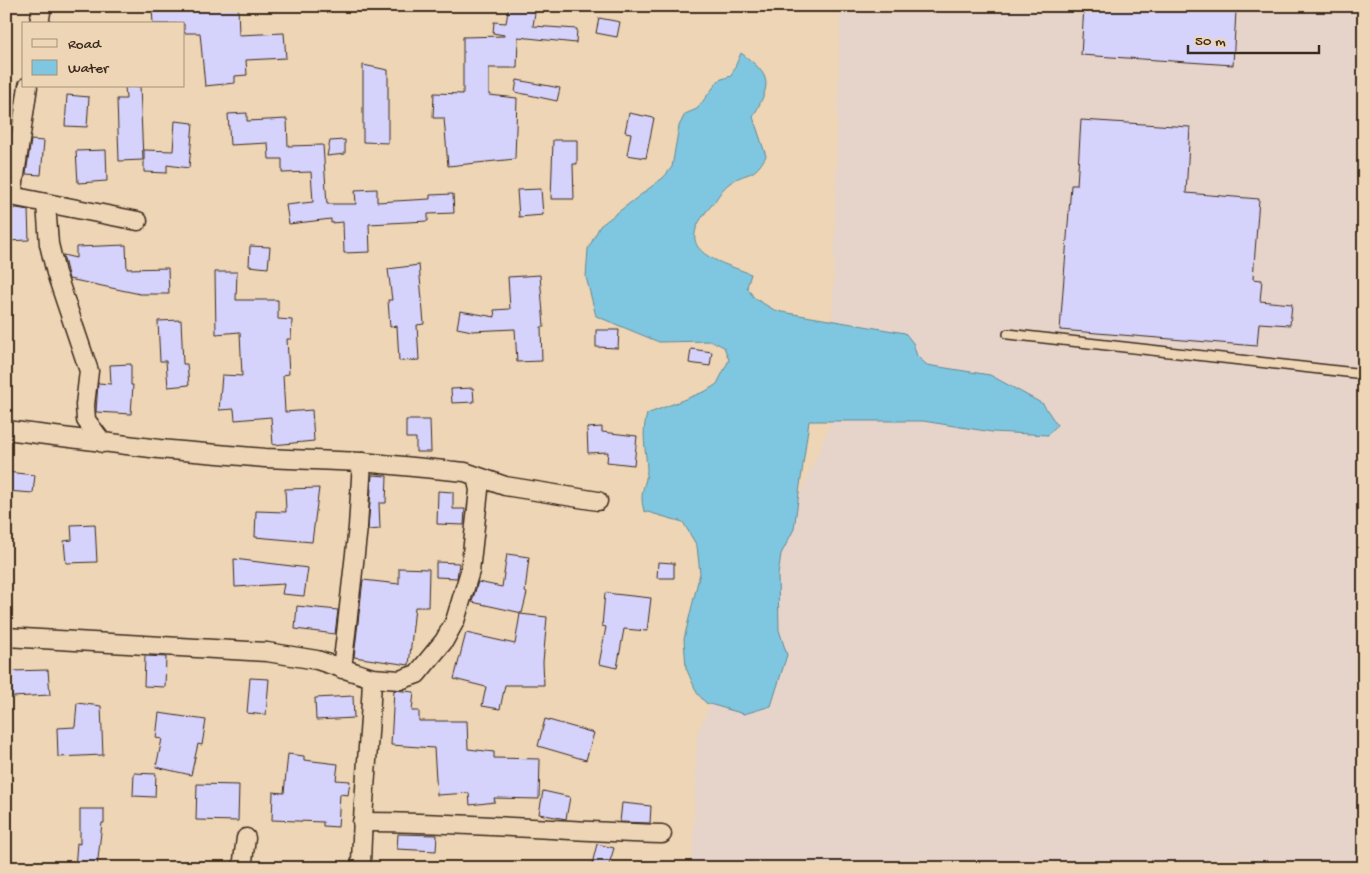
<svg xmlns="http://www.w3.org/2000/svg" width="1370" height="874" viewBox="0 0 1370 874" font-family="'Gochi Hand',sans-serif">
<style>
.built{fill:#e6d4ca}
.water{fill:#7fc7e0;stroke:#648892}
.building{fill:#d5d2fb;stroke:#3b2a1e}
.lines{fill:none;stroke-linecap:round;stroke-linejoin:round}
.service-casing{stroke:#3b2a1e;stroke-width:12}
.minor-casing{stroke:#3b2a1e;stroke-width:21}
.service{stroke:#edd5b5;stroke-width:9}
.minor{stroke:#edd5b5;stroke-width:18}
</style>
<rect width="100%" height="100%" fill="#edd5b5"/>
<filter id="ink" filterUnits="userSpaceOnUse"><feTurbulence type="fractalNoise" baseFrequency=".02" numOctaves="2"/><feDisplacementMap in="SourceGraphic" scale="10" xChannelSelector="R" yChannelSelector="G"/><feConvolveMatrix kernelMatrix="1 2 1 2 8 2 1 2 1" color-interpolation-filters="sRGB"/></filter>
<g filter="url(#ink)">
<path class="built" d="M 840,6 L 1364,6 L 1364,868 L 692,868 L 697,735 L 830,425 Z"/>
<path class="water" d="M 741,53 C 773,77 771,83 753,117 L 766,156 C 753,180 748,170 730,183 C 721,189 718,198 711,206 C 670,251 715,260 751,274 L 747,287 L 754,298 L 776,311 L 905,333 L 913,343 L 917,356 L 927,365 L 990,375 L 1043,404 L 1057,425 L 1048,435 L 992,432 L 923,421 L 809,421 L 794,529 L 781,554 L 778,575 L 779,630 L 787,655 L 771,706 L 744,714 L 706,703 L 697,693 L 686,668 L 684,639 L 700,573 L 697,546 L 683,522 L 644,511 C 638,490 647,486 647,469 C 646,448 641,435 647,414 L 706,391 L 717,384 L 729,360 L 724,347 L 712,341 L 659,342 L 596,316 L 586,277 L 588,249 L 600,226 L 664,177 L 672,167 L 679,126 L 685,114 L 697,109 L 719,80 L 731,76 Z"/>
<g class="building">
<path d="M 191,6 L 238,6 L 239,35 L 284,33 L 286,58 L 246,60 L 247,75 L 235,76 L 235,83 L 205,86 L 200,33 L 184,33 L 184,24 L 153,24 L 152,8 Z"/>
<path d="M 509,6 L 536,6 L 533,26 L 577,29 L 576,43 L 518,37 L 517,68 L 489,68 L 489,95 L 517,98 L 515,159 L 448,166 L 444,118 L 433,118 L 434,93 L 463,94 L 463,37 L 504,36 L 504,35 L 493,33 L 494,22 L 506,23 Z"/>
<path d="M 1084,6 L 1161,6 L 1236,11 L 1233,65 L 1081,55 Z"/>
<path d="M 599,18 L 620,22 L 617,37 L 596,33 Z"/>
<path d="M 363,65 L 388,70 L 388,143 L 363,142 Z"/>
<path d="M 517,80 L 560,88 L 557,101 L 515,92 Z"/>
<path d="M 125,86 L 140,86 L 143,160 L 119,161 L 117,99 L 126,99 Z"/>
<path d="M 67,95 L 89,97 L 87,127 L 65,126 Z"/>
<path d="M 247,113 L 247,121 L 287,119 L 288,146 L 323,145 L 327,204 L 356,204 L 355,190 L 377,189 L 377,202 L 430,199 L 430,195 L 453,194 L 454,213 L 428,214 L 428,221 L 369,224 L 370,252 L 344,253 L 343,222 L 331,223 L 331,219 L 289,224 L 286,205 L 313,202 L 311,172 L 282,173 L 282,159 L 269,159 L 268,143 L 230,145 L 228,114 Z"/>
<path d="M 629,113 L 654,118 L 646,158 L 627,155 L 631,133 L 625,132 Z"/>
<path d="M 1081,120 L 1190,127 L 1186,193 L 1259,199 L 1253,279 L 1262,280 L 1260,301 L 1292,304 L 1290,325 L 1259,323 L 1257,346 L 1060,330 L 1071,185 L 1077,185 Z"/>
<path d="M 175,121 L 193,123 L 189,168 L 167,165 L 167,173 L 144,172 L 144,150 L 173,151 Z"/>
<path d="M 31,140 L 44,141 L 41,175 L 26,174 Z"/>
<path d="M 345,140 L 345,154 L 327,156 L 330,141 Z"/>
<path d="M 553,140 L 577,140 L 577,164 L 573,164 L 574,199 L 551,199 Z"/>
<path d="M 106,150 L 107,181 L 78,183 L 76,151 Z"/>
<path d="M 541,189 L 543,215 L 519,217 L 517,190 Z"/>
<path d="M 17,208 L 28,210 L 29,240 L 6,241 L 6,209 Z"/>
<path d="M 126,245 L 127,269 L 168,268 L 169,294 L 140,294 L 69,279 L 63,255 L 76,258 L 76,247 Z"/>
<path d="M 250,246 L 270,247 L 268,268 L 249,266 Z"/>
<path d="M 419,265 L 424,324 L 417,325 L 419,360 L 399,361 L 397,326 L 390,327 L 388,300 L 392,300 L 388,269 Z"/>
<path d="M 215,272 L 237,272 L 236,300 L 278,300 L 278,319 L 292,320 L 291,339 L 287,339 L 289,374 L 283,375 L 285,412 L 312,410 L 314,441 L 273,445 L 271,417 L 235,420 L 234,409 L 219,410 L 222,375 L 242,376 L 240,332 L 216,334 Z"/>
<path d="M 540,275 L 544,327 L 541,327 L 542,361 L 517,362 L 515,329 L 472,331 L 457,328 L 460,311 L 495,317 L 494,310 L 510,309 L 508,277 Z"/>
<path d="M 181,320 L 183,364 L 187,364 L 189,385 L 168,387 L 166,361 L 160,361 L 158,321 Z"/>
<path d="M 596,330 L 619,330 L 618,348 L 596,347 Z"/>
<path d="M 691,349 L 712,352 L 710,366 L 689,363 Z"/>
<path d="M 131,364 L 131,385 L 133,385 L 131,414 L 96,412 L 98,383 L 111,384 L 110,365 Z"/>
<path d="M 473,388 L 474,402 L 452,403 L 451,389 Z"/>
<path d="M 406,420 L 430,420 L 431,452 L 416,452 L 416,438 L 406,438 Z"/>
<path d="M 602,427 L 602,432 L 637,436 L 634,465 L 607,462 L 608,452 L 588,453 L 587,428 Z"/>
<path d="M 6,472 L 35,475 L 33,493 L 6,491 Z"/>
<path d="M 372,475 L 387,476 L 386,503 L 379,503 L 380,529 L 368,530 Z"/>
<path d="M 319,488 L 312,542 L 255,537 L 256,511 L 286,512 L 285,489 Z"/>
<path d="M 438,491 L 453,492 L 453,509 L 465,509 L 464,525 L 437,524 Z"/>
<path d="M 95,524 L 97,562 L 66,563 L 64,541 L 72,540 L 71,525 Z"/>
<path d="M 507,554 L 529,557 L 525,592 L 527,593 L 522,613 L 472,602 L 478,582 L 502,587 Z"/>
<path d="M 234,559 L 308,568 L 304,596 L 282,594 L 284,584 L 235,587 Z"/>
<path d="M 436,562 L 459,563 L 457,578 L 436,577 Z"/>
<path d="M 658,562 L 674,563 L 674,578 L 657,578 Z"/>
<path d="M 399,568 L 429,569 L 428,607 L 415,607 L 409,665 L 354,657 L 363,580 L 399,584 Z"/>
<path d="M 605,593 L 651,598 L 647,631 L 624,629 L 617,668 L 599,664 L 606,627 L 602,626 Z"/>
<path d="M 297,606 L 338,610 L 335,634 L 295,629 Z"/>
<path d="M 520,614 L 547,617 L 543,662 L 544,685 L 505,685 L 500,709 L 482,706 L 486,687 L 454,679 L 466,633 L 515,644 Z"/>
<path d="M 145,656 L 166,657 L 165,687 L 144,686 Z"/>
<path d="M 48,670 L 50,695 L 12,697 L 11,671 Z"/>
<path d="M 250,678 L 269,679 L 266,715 L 247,713 Z"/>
<path d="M 394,690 L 414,692 L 412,711 L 419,711 L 419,721 L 467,721 L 468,749 L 494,752 L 494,758 L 540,759 L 539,799 L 494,798 L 495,802 L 470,805 L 469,793 L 437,795 L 434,748 L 391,745 Z"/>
<path d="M 353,696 L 354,718 L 316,720 L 315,698 Z"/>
<path d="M 77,703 L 101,706 L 103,755 L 58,757 L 57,728 L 75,727 Z"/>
<path d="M 159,713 L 206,720 L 202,745 L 198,744 L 191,775 L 156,767 L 162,739 L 156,738 Z"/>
<path d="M 545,719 L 594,733 L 586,760 L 538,746 Z"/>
<path d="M 288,754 L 304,756 L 304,760 L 338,764 L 336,780 L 350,781 L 348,795 L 340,794 L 338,827 L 323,826 L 323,822 L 272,820 L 273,792 L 284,793 Z"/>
<path d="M 134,773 L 156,774 L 155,797 L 133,796 Z"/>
<path d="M 197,784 L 239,785 L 238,821 L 196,820 Z"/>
<path d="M 543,791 L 570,797 L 566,819 L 539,814 Z"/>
<path d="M 622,803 L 651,806 L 650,823 L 620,822 Z"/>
<path d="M 80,809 L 104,809 L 104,823 L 102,823 L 97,868 L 75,868 L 77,843 L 80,844 Z"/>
<path d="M 398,834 L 437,835 L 436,851 L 397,849 Z"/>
<path d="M 597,844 L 614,848 L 608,868 L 591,868 Z"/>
</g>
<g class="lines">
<defs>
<path id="service" d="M 1008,334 L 1364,374"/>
<g id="minor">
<path d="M 39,24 L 42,6"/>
<path d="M 6,195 L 138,221"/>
<path d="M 12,196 L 28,86"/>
<path d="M 46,204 L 49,244 L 56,273 L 89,371 L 85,405 L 86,420 L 103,443"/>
<path d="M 6,430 L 159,449 L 265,458 L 362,462 L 465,472 L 505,486 L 598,501"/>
<path d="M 6,637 L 267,652 L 317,660 L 372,678 L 400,680 L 417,674 L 444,641 L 455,621 L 470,571 L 479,490 L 476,477"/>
<path d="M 342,669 L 358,527 L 362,462"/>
<path d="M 362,822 C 462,822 562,831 662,834"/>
<path d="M 242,868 L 246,838"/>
<path d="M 361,868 C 362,804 370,741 372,678"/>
</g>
</defs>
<use href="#service" class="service-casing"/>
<use href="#minor" class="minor-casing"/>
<use href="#service" class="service"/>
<use href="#minor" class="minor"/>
</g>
</g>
<rect width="1370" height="874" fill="none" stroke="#edd5b5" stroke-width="25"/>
<rect x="12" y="12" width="1345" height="849" fill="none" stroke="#3b2a1e" stroke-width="2" filter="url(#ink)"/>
<rect x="22" y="22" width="162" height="65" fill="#edd5b5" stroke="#a69179"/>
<rect x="32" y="39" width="25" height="8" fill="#edd5b5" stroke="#a69179"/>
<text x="68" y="48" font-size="15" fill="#3b2a1e">Road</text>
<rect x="32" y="60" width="25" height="15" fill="#7fc7e0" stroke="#a69179"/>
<text x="68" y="72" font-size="15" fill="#3b2a1e">Water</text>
<path d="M1188 45v8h131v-8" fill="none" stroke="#3b2a1e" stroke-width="2.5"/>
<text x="1195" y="45" font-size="15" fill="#3b2a1e" stroke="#edd5b5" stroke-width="4" paint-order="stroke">50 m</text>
</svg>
